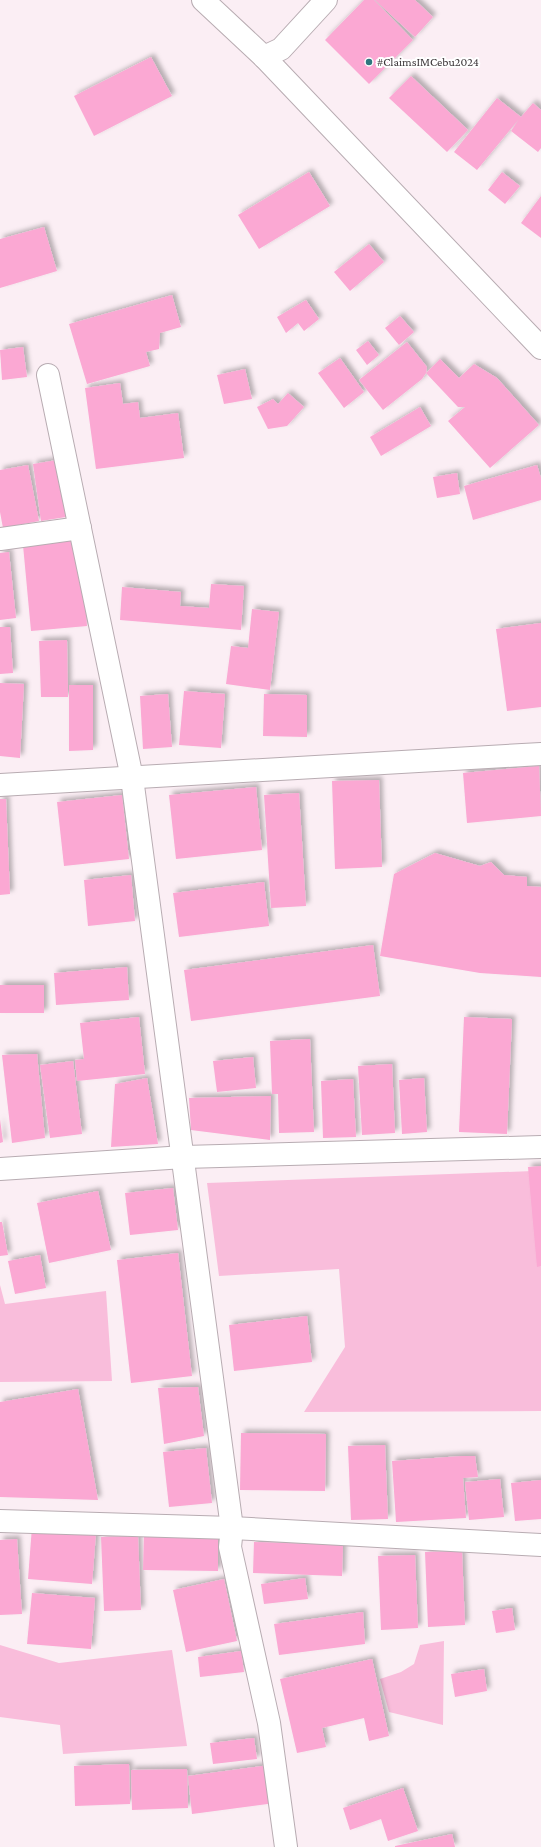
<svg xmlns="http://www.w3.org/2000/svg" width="541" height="1847" viewBox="0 0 541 1847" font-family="'Crimson Pro',serif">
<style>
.green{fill:#f9bddb}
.building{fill:#fba8d3;filter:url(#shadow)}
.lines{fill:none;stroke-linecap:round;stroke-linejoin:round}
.minor-casing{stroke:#b8acb2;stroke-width:24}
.minor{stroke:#fff;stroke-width:22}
.poi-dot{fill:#2e767f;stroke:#fff;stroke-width:1.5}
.labels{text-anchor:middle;stroke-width:4;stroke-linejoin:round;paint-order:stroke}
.poi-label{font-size:12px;fill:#3b3639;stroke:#fff;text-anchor:start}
</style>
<defs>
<filter id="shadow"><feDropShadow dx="3.5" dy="-3.5" stdDeviation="2" flood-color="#0004"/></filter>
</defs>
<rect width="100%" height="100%" fill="#fbeef4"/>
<g class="green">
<path d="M 533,1171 L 541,1268 L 541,1411 L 304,1412 L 345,1347 L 339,1269 L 219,1276 L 207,1183 Z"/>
<path d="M 0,1285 L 5,1304 L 106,1291 L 112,1381 L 0,1382 Z"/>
<path d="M 444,1641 L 443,1725 L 389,1712 L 380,1679 L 401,1672 L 414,1664 L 420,1645 Z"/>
<path d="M 0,1645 L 59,1663 L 172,1650 L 187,1746 L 63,1754 L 60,1725 L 0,1717 Z"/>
</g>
<g class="building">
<path d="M 364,0 L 374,0 L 413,40 L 369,84 L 325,40 Z"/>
<path d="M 375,0 L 415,0 L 433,17 L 415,37 Z"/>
<path d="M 151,57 L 172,96 L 94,136 L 74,96 Z"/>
<path d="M 411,76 L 468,130 L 447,152 L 389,98 Z"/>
<path d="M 497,98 L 521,117 L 533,103 L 541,110 L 541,148 L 538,152 L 511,131 L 519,119 L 477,170 L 454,152 Z"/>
<path d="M 309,172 L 330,206 L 259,249 L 238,215 Z"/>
<path d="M 502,172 L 520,186 L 505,204 L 488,190 Z"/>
<path d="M 541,196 L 541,238 L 521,223 Z"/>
<path d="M 44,227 L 57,271 L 0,288 L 0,239 Z"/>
<path d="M 369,244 L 384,262 L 350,291 L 334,272 Z"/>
<path d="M 172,295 L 181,327 L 160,333 L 159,349 L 146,352 L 150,366 L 87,384 L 69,324 Z"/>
<path d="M 306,300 L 319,319 L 304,331 L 298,323 L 286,333 L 277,317 Z"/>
<path d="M 400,316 L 414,332 L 399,345 L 385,328 Z"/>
<path d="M 368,341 L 379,355 L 367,365 L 356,350 Z"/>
<path d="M 407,342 L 427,367 L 426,373 L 422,379 L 383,410 L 359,380 Z"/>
<path d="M 23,347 L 27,377 L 2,380 L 0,350 Z"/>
<path d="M 340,358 L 364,392 L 344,408 L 318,373 Z"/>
<path d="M 440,359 L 459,378 L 474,364 L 497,378 L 539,425 L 490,468 L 448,421 L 465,407 L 458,407 L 426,373 Z"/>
<path d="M 245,369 L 252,399 L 224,404 L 217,375 Z"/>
<path d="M 120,383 L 123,404 L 138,402 L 140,418 L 178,413 L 184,458 L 96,469 L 85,388 Z"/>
<path d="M 288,393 L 304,407 L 287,426 L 268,429 L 257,407 L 273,399 L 278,404 Z"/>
<path d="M 420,407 L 431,426 L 381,456 L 370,437 Z"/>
<path d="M 63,459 L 72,516 L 41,521 L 33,464 Z"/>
<path d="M 28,465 L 39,521 L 3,528 L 0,512 L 0,470 Z"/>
<path d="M 537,465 L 541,478 L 541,500 L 473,520 L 464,486 Z"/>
<path d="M 457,473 L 460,494 L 437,498 L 433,477 Z"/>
<path d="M 79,540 L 87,626 L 31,631 L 23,545 Z"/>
<path d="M 9,552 L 16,618 L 0,620 L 0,553 Z"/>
<path d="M 211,584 L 244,586 L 241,630 L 120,620 L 122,587 L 181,592 L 180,606 L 209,608 Z"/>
<path d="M 252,609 L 279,612 L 270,690 L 226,684 L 231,646 L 248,648 Z"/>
<path d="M 541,623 L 541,707 L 507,711 L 496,629 Z"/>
<path d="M 0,627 L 10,627 L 13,673 L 0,674 Z"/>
<path d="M 67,640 L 68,697 L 41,697 L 39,641 Z"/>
<path d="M 0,683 L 24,684 L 20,758 L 0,756 Z"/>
<path d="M 69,685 L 93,685 L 93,750 L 69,751 Z"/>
<path d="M 184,691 L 225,694 L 221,748 L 179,745 Z"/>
<path d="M 168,694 L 172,747 L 143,749 L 140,696 Z"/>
<path d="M 264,694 L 307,695 L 307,737 L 263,736 Z"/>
<path d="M 539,766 L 541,816 L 467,823 L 463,773 Z"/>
<path d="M 379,780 L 382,867 L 335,869 L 332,781 Z"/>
<path d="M 256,787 L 262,850 L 176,859 L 169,795 Z"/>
<path d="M 299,793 L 306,906 L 271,908 L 264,795 Z"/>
<path d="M 122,795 L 129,859 L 64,866 L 57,802 Z"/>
<path d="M 0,799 L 6,799 L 10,894 L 0,895 Z"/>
<path d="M 435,853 L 480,866 L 491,862 L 504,875 L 527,877 L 527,886 L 541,887 L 541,977 L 480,973 L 380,956 L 394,874 Z"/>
<path d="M 131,875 L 135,921 L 88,926 L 84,880 Z"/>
<path d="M 264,882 L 269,926 L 179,937 L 173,893 Z"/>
<path d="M 373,945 L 380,996 L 191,1021 L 184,970 Z"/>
<path d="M 127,967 L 129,1000 L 56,1005 L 54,973 Z"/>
<rect x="0" y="985" width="44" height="28"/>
<path d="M 139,1017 L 145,1074 L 77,1081 L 75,1060 L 84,1059 L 80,1023 Z"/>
<path d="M 464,1017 L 512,1019 L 507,1134 L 459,1132 Z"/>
<path d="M 310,1039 L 314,1132 L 279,1133 L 278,1094 L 272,1094 L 270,1041 Z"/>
<path d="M 37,1054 L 45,1138 L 12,1143 L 2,1055 Z"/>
<path d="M 253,1057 L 256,1088 L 217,1092 L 213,1061 Z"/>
<path d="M 73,1061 L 82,1134 L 50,1138 L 40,1065 Z"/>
<path d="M 392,1064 L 395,1133 L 362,1135 L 358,1066 Z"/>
<path d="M 147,1078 L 158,1144 L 111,1147 L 115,1084 Z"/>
<path d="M 424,1078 L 427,1132 L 402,1134 L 399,1080 Z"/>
<path d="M 353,1079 L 356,1137 L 323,1138 L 321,1081 Z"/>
<path d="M 271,1096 L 270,1140 L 191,1130 L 189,1098 Z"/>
<path d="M 0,1119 L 3,1142 L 0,1143 Z"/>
<path d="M 541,1166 L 541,1266 L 537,1267 L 528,1167 Z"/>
<path d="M 173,1188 L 178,1230 L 130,1235 L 125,1193 Z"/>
<path d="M 98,1191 L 111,1250 L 49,1263 L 37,1203 Z"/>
<path d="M 0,1222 L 2,1222 L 8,1255 L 0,1256 Z"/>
<path d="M 178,1253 L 192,1376 L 131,1383 L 117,1260 Z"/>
<path d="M 40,1255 L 46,1288 L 15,1294 L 8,1261 Z"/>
<path d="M 307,1316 L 312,1362 L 234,1371 L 229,1325 Z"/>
<path d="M 198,1387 L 204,1436 L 164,1444 L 158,1388 Z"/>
<path d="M 78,1389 L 98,1500 L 0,1497 L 0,1402 Z"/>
<path d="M 241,1433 L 326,1434 L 325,1491 L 240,1490 Z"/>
<path d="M 385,1445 L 388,1519 L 351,1520 L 348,1446 Z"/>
<path d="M 206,1448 L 212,1503 L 169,1507 L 163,1452 Z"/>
<path d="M 462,1456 L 475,1456 L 478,1477 L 463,1478 L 466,1518 L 396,1522 L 392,1461 Z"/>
<path d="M 500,1479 L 504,1517 L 469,1520 L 465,1482 Z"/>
<path d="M 541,1480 L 541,1519 L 515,1521 L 511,1483 Z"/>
<path d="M 32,1527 L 96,1533 L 92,1584 L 28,1579 Z"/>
<path d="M 144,1533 L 218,1534 L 218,1571 L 143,1570 Z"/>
<path d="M 138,1536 L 141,1610 L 104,1611 L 101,1537 Z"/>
<path d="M 17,1539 L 22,1614 L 0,1615 L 0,1540 Z"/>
<path d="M 254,1542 L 343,1545 L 342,1576 L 253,1573 Z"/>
<path d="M 462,1551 L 465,1625 L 428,1627 L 425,1552 Z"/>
<path d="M 415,1555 L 418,1628 L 381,1630 L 378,1556 Z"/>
<path d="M 305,1578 L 308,1599 L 264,1604 L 261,1584 Z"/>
<path d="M 224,1579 L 237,1641 L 186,1652 L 173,1590 Z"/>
<path d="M 32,1593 L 95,1598 L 91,1649 L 27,1644 Z"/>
<path d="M 512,1608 L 515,1630 L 496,1633 L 492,1611 Z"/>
<path d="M 363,1612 L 365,1644 L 279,1655 L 274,1624 Z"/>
<path d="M 241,1651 L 244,1672 L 200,1677 L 198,1657 Z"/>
<path d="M 372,1659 L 389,1736 L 369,1741 L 364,1718 L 322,1728 L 326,1747 L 297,1753 L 280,1679 Z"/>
<path d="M 484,1669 L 487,1691 L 455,1697 L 451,1674 Z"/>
<path d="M 254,1738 L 257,1759 L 213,1764 L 210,1743 Z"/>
<path d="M 129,1764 L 130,1804 L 75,1806 L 74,1766 Z"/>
<path d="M 270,1765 L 275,1803 L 192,1814 L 188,1776 Z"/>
<path d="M 187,1769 L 188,1808 L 132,1810 L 131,1770 Z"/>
<path d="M 403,1788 L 418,1831 L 388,1841 L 381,1819 L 350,1830 L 343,1808 Z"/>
<path d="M 452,1834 L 455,1847 L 395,1847 L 395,1846 Z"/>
</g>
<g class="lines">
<defs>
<g id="minor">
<path d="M 203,0 L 264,57 L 541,348"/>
<path d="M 264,57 L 281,49 L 326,0"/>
<path d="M 48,375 L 132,778 L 232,1528 L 230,1547 L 269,1723 L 286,1847"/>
<path d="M 0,539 L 80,528"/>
<path d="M 0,785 L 541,754"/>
<path d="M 0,1169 L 184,1157 L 541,1147"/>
<path d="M 0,1521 L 232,1528 L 541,1545"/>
</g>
</defs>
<use href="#minor" class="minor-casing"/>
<use href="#minor" class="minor"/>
</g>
<circle class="poi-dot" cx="369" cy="62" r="4"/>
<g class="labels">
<g class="poi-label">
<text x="377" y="66">#ClaimsIMCebu2024</text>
</g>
</g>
</svg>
